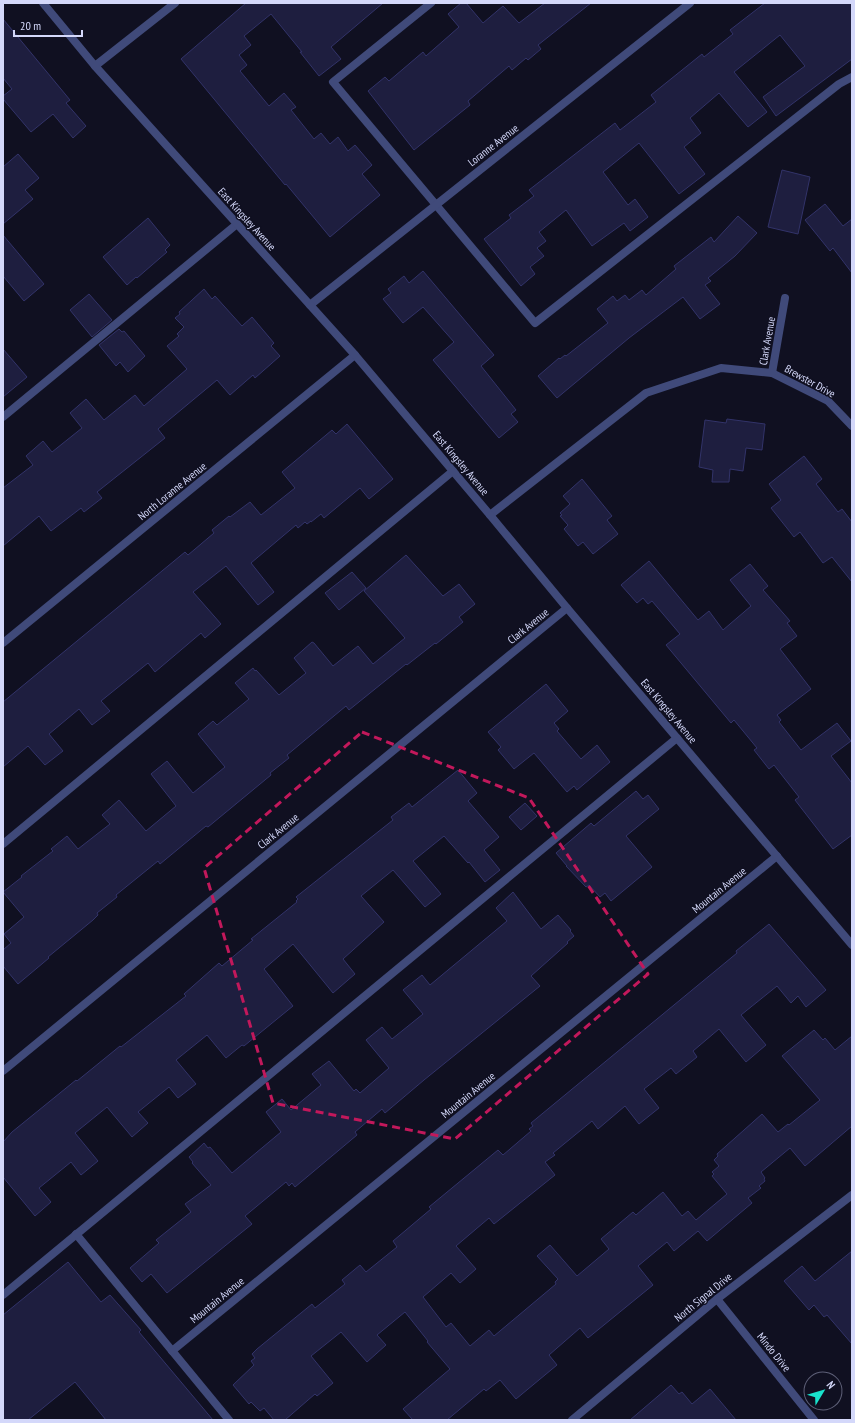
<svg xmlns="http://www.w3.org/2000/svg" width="855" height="1423" viewBox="0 0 855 1423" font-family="'PT Sans Narrow',sans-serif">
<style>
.building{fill:#1e1e3f;stroke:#323369}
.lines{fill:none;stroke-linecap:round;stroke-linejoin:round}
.service{stroke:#404a7a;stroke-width:8}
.minor{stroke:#404a7a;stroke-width:8}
.tertiary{stroke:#404a7a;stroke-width:8}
.marked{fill:none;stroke:#c2185b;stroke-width:3;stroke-dasharray:8 5;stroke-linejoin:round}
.labels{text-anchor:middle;stroke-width:3;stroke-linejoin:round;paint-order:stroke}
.street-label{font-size:11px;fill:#d4d8fa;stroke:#101021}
</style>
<rect width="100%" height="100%" fill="#101021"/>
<g class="building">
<path d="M 246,3 L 383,3 L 331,47 L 341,59 L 319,76 L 300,52 L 302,52 L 271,14 L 244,36 L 251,45 L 239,55 L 247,65 L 240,71 L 269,106 L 284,93 L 296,107 L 291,110 L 314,139 L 321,133 L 330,144 L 338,137 L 348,151 L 355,145 L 372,165 L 362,174 L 380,195 L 330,237 L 286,184 L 285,185 L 181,59 Z"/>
<path d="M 461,3 L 466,3 L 483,23 L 503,6 L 519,23 L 545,3 L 591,3 L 538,45 L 541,49 L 528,60 L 526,58 L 512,70 L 509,66 L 468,101 L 470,105 L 414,150 L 368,91 L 385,77 L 389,81 L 423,52 L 426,56 L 459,27 L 448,14 Z"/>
<path d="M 765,3 L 852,3 L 852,59 L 776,116 L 763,97 L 805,66 L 780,35 L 734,72 L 767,112 L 748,127 L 719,93 L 690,118 L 701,133 L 684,147 L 705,174 L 679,194 L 639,143 L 603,172 L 628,205 L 635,199 L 648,217 L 630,231 L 624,223 L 592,246 L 566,210 L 539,232 L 546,241 L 537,248 L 544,256 L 530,267 L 535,274 L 521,286 L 484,239 L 511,218 L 509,215 L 534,196 L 529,190 L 615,123 L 620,130 L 656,102 L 651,95 L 702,54 L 704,57 L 733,34 L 730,30 Z"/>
<path d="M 3,19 L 70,100 L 66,103 L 86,126 L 73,138 L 53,114 L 31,132 L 3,99 L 3,96 L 12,89 L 3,78 Z"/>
<path d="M 18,154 L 39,178 L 25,190 L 33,199 L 3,224 L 3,167 Z"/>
<path d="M 782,170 L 810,177 L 798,234 L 768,227 Z"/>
<path d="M 825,204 L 843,226 L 852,219 L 852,273 L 833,248 L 830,251 L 805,220 Z"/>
<path d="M 738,216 L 757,233 L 735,256 L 708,278 L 711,281 L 705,285 L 720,304 L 700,319 L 683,297 L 629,338 L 557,398 L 538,376 L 559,358 L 560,359 L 565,355 L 566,356 L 608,323 L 597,309 L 613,296 L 617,301 L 625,295 L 629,300 L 642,290 L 646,295 L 676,269 L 674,266 L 711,237 L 714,242 Z"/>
<path d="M 148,218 L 170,245 L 165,250 L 167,252 L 137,278 L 136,277 L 127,285 L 103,257 Z"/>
<path d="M 3,235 L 44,284 L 24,301 L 3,276 Z"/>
<path d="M 423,271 L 494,355 L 481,366 L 516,410 L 511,414 L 518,422 L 499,438 L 433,360 L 454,342 L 423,307 L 403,323 L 383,299 L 391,293 L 388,289 L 404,276 L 409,283 Z"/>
<path d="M 204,289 L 212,299 L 215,296 L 242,326 L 252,317 L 274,343 L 271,346 L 280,356 L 255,378 L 253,375 L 230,395 L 217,380 L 158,429 L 165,438 L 97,492 L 102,498 L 84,512 L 81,508 L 51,531 L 39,516 L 3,546 L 3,488 L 33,465 L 26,456 L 43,441 L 52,452 L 82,428 L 70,413 L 86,399 L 104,420 L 135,395 L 144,406 L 187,369 L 167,346 L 179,336 L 177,334 L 184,327 L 175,318 L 180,314 L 179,312 Z"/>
<path d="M 89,294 L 112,320 L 92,337 L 70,310 Z"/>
<path d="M 119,329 L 122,332 L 124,331 L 145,356 L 128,372 L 120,362 L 116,366 L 99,345 Z"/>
<path d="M 3,349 L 27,377 L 3,397 Z"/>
<path d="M 727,419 L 765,424 L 762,450 L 746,448 L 743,471 L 730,469 L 729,482 L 712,482 L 713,470 L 699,467 L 705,420 L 726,423 Z"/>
<path d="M 347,424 L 393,479 L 369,499 L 360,488 L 324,518 L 321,514 L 311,522 L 311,521 L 307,524 L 305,522 L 298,528 L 296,525 L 251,563 L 274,592 L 258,605 L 226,566 L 193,592 L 221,624 L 205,638 L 201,633 L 155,672 L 148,663 L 101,701 L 110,711 L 92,725 L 79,709 L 49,734 L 63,751 L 45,765 L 28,746 L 3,767 L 3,702 L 185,552 L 188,555 L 214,533 L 212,530 L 229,516 L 230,517 L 250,502 L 261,515 L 295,488 L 282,472 L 332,430 L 336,434 Z"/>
<path d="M 804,456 L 822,479 L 816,484 L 838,512 L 842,509 L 852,522 L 852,582 L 832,557 L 823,563 L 800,532 L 794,537 L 771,508 L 781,500 L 769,484 Z"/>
<path d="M 582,479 L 612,516 L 607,520 L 618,534 L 593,554 L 583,542 L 578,546 L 564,529 L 568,525 L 560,516 L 562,515 L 560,513 L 570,504 L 563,496 Z"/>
<path d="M 406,555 L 443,596 L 459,584 L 475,604 L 459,617 L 463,622 L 436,644 L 435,643 L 407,665 L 406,664 L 349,710 L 346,706 L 287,755 L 289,758 L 270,773 L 271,775 L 208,827 L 206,826 L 160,864 L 158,861 L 116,895 L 117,897 L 97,913 L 98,915 L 93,920 L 48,957 L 49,958 L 18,984 L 3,966 L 3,950 L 11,943 L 4,934 L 24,917 L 3,892 L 22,877 L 21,876 L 53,851 L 51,849 L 67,836 L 78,849 L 110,824 L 102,815 L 119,800 L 146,831 L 176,806 L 151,774 L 167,761 L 193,793 L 225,767 L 198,734 L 213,721 L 217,725 L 249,699 L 235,683 L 253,668 L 255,671 L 256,670 L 279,695 L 306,673 L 294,658 L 312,642 L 314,643 L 333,666 L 358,646 L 373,664 L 405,638 L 364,591 Z"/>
<path d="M 649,561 L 698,620 L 709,611 L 723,630 L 751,606 L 730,580 L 750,564 L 768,586 L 763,590 L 790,621 L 787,623 L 797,636 L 780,649 L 811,689 L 777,715 L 781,720 L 779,722 L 801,750 L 837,723 L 851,741 L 831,756 L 852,783 L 852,835 L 833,849 L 795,800 L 799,797 L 774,765 L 769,769 L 754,750 L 757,748 L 734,720 L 731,723 L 666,645 L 680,634 L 652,601 L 648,604 L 643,598 L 637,603 L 621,585 Z"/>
<path d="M 352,572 L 366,588 L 339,610 L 325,593 Z"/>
<path d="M 546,684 L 568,711 L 554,723 L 559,729 L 557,731 L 581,759 L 597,745 L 610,762 L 577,790 L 574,786 L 567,792 L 534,753 L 514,769 L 498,750 L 501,747 L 488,732 Z"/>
<path d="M 458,770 L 477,793 L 468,801 L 499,837 L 484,850 L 500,870 L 485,882 L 469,862 L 468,863 L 444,836 L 413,861 L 441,894 L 425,907 L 393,870 L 361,896 L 384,922 L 343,959 L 355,974 L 333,993 L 293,944 L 264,969 L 293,1006 L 244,1046 L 242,1045 L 226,1058 L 207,1035 L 176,1060 L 196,1084 L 178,1098 L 169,1087 L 138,1112 L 148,1123 L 132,1137 L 107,1107 L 75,1133 L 98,1161 L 81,1175 L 71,1162 L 39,1188 L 51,1202 L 35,1216 L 3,1177 L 3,1142 L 12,1132 L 76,1080 L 77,1081 L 120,1046 L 121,1047 L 186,996 L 184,994 L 219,963 L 222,966 L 253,940 L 251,939 L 297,902 L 296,901 L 298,899 L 296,897 L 393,820 L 391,817 L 409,803 L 412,807 Z"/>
<path d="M 636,791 L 643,799 L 648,795 L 659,809 L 626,836 L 652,867 L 611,901 L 605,893 L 600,897 L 589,885 L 586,887 L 566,866 L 567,866 L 556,853 L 591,823 L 594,826 Z"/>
<path d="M 525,803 L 537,816 L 521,830 L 509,817 Z"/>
<path d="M 513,892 L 541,929 L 558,915 L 571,930 L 570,931 L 574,936 L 567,942 L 568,943 L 531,976 L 540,986 L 424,1080 L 385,1113 L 382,1109 L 355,1132 L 357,1135 L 295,1187 L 292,1183 L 289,1186 L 286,1182 L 245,1216 L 252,1224 L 167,1293 L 151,1274 L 142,1282 L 130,1268 L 159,1243 L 156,1240 L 191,1212 L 185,1204 L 211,1185 L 192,1163 L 193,1162 L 189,1157 L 204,1143 L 208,1148 L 210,1147 L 232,1173 L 281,1132 L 266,1112 L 282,1099 L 291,1110 L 321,1085 L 312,1074 L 329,1061 L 354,1091 L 356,1089 L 360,1093 L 389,1068 L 366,1040 L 382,1027 L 392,1039 L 423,1014 L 403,990 L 422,975 L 430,985 L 507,921 L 496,908 Z"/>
<path d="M 769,924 L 826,990 L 806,1007 L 798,996 L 791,1003 L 777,986 L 741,1015 L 766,1045 L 746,1062 L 719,1029 L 693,1051 L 697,1057 L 676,1074 L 671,1068 L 644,1089 L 659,1108 L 639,1124 L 625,1106 L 598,1129 L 592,1121 L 553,1153 L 555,1155 L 545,1162 L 555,1175 L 494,1224 L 489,1218 L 456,1246 L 476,1269 L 460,1283 L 451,1273 L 423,1297 L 446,1327 L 451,1323 L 470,1346 L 489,1330 L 494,1336 L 556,1284 L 555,1282 L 558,1279 L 537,1256 L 550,1245 L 577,1276 L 609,1249 L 601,1239 L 633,1212 L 636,1215 L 663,1192 L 682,1216 L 688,1211 L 696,1220 L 727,1194 L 712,1176 L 714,1174 L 712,1172 L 719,1166 L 714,1160 L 718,1156 L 717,1154 L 762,1114 L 778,1132 L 788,1124 L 789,1125 L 820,1100 L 782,1056 L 814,1030 L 823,1040 L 825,1038 L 835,1050 L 852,1036 L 852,1126 L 805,1166 L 790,1148 L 761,1172 L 765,1178 L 764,1179 L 765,1181 L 759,1186 L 761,1188 L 748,1198 L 752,1203 L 707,1241 L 698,1231 L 674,1251 L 667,1242 L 638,1266 L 653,1285 L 588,1338 L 580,1328 L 549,1355 L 557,1365 L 516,1399 L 500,1380 L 486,1391 L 484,1389 L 447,1420 L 413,1420 L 403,1409 L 450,1369 L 427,1342 L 428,1341 L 405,1312 L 377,1335 L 386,1345 L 367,1362 L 341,1332 L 311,1356 L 333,1383 L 317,1396 L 315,1394 L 285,1420 L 274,1420 L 264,1408 L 260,1411 L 251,1402 L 249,1404 L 233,1385 L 254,1365 L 251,1361 L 255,1358 L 252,1354 L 257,1349 L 312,1304 L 315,1308 L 345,1284 L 342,1280 L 360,1265 L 366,1272 L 397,1247 L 393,1241 L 431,1209 L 429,1207 L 498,1150 L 503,1155 L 531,1131 L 529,1129 L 533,1126 L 531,1123 L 737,953 L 736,951 Z"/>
<path d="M 852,1251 L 852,1344 L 827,1315 L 824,1317 L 814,1305 L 809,1310 L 784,1281 L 802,1266 L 815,1281 Z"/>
<path d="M 68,1262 L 101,1302 L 110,1295 L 141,1330 L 139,1332 L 213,1420 L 106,1420 L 75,1382 L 28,1420 L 3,1420 L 3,1315 Z"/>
<path d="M 671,1385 L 679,1394 L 682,1392 L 692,1404 L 710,1389 L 736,1420 L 630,1420 Z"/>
</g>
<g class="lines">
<g class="service">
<path d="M 431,3 L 333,82 L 535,323 L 839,84 L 852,77"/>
<path d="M 3,417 L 237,224"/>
<path d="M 3,844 L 453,471"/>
<path d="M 76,1234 L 229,1420"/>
<path d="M 3,1295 L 677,738"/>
</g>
<g class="minor">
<path d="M 95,66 L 175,3"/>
<path d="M 310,305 L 690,3"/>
<path d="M 772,373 L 828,401 L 852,426"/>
<path d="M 490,515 L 646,393 L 721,368 L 772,373 L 785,298"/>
<path d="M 3,643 L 355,355"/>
<path d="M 3,1071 L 567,608"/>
<path d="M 717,1299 L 814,1420"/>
<path d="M 172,1351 L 777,856"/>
<path d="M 572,1420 L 717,1299 L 852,1195"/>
</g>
<path class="tertiary" d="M 43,3 L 95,66 L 355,355 L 490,515 L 567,608 L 852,945"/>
</g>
<path class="marked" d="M 362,732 L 529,798 L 648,974 L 455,1139 L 273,1103 L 204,868 Z"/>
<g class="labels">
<g class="street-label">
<text transform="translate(493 145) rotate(-38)" y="4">Loranne Avenue</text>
<text transform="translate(247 219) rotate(48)" y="4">East Kingsley Avenue</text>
<text transform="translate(767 341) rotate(-80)" y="4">Clark Avenue</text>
<text transform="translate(810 381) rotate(29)" y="4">Brewster Drive</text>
<text transform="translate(461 463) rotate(50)" y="4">East Kingsley Avenue</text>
<text transform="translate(172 491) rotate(-39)" y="4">North Loranne Avenue</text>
<text transform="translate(528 626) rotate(-39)" y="4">Clark Avenue</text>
<text transform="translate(669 711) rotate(50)" y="4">East Kingsley Avenue</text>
<text transform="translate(278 831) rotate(-39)" y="4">Clark Avenue</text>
<text transform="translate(719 890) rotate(-39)" y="4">Mountain Avenue</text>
<text transform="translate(468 1095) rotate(-39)" y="4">Mountain Avenue</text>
<text transform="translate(703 1297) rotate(-39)" y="4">North Signal Drive</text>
<text transform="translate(217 1300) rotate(-39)" y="4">Mountain Avenue</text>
<text transform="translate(774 1352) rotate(51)" y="4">Mindo Drive</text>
</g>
</g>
<rect width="855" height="1423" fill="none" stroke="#d4d8fa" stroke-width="8"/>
<g transform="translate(823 1391) rotate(52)"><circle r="19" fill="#101021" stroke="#5e6078"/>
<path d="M0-3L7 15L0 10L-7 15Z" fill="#19e2cc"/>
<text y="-6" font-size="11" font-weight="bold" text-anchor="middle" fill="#d4d8fa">N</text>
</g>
<path d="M14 30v6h68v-6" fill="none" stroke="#d4d8fa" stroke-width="2"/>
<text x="20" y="30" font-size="12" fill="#d4d8fa" stroke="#101021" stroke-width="3" paint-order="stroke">20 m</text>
</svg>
